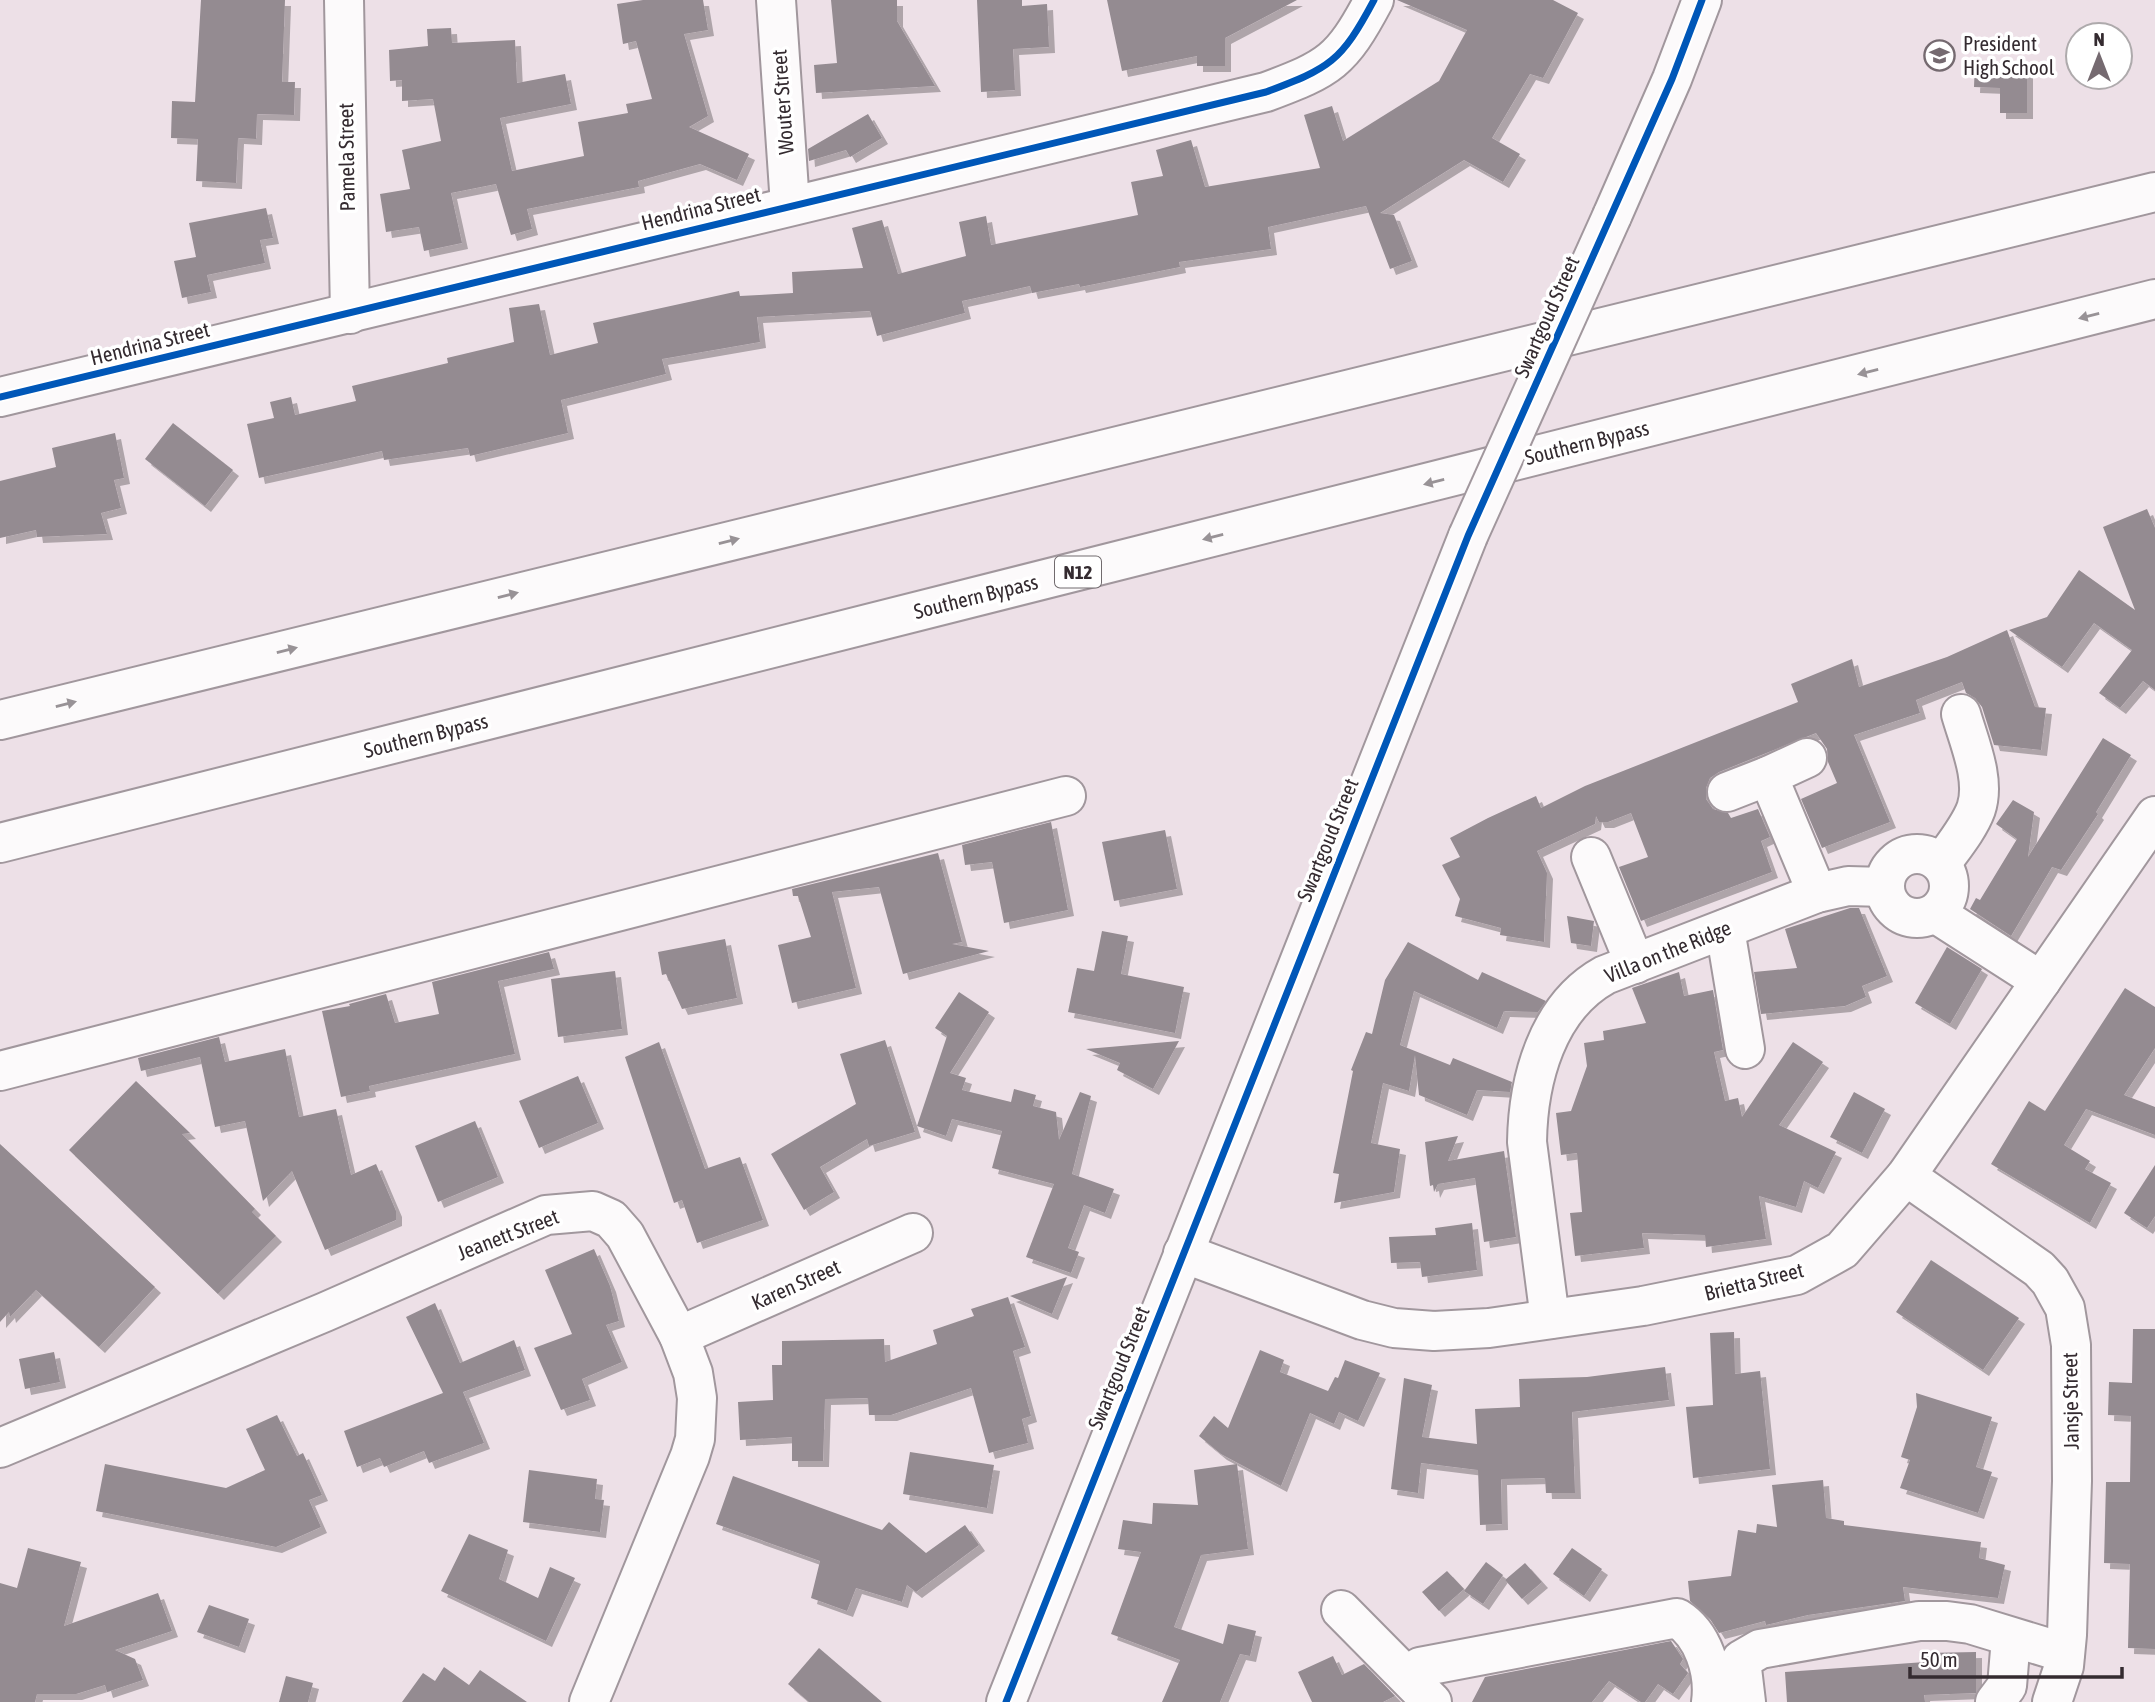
<svg xmlns="http://www.w3.org/2000/svg" width="2155" height="1702" viewBox="0 0 2155 1702" font-family="'Asap Condensed',sans-serif">
<style>
.building{fill:#948b91;filter:url(#shadow)}
.lines{fill:none;stroke-linecap:round;stroke-linejoin:round}
.minor-casing{stroke:#a1979d;stroke-width:42}
.highway-casing{stroke:#a1979d;stroke-width:42}
.minor{stroke:#fcfafb;stroke-width:38}
.highway{stroke:#fcfafb;stroke-width:38}
.minor-bridge-casing{stroke:#a1979d;stroke-width:42;stroke-linecap:butt}
.minor-bridge{stroke:#fcfafb;stroke-width:38}
.cycleway-casing{stroke:#fff;stroke-width:11}
.cycleway{stroke:#0057b8;stroke-width:7}
.oneway{fill:#989296}
.labels{text-anchor:middle;stroke-width:7;stroke-linejoin:round;paint-order:stroke}
.shield{fill:#fff;stroke:#716b6e;stroke-width:2}
.shield-label{font-size:19px;font-weight:bold;fill:#342b30}
.poi-label{font-size:21px;fill:#342b30;stroke:#fff;text-anchor:start}
.street-label{font-size:21px;fill:#342b30;stroke:#fff}
</style>
<defs>
<filter id="shadow"><feDropShadow dx="6" dy="6" stdDeviation="0" flood-color="#0004"/></filter>
</defs>
<rect width="100%" height="100%" fill="#ede0e7"/>
<g class="building">
<path d="M 201,0 L 285,0 L 282,82 L 295,82 L 294,115 L 257,114 L 256,139 L 238,138 L 236,183 L 196,181 L 198,139 L 171,138 L 172,101 L 195,102 Z"/>
<path d="M 643,0 L 703,0 L 708,30 L 684,34 L 708,116 L 689,127 L 749,154 L 737,180 L 700,164 L 638,181 L 639,187 L 527,209 L 532,229 L 511,235 L 496,184 L 451,193 L 462,243 L 424,251 L 419,227 L 386,232 L 380,194 L 410,189 L 402,150 L 441,141 L 433,99 L 402,101 L 402,80 L 390,81 L 389,50 L 428,46 L 427,29 L 451,28 L 452,43 L 515,40 L 517,83 L 565,74 L 571,104 L 500,118 L 512,171 L 584,156 L 578,122 L 628,113 L 626,104 L 652,99 L 636,41 L 623,44 L 617,4 Z"/>
<path d="M 831,0 L 897,0 L 897,21 L 935,86 L 816,93 L 814,65 L 837,63 Z"/>
<path d="M 977,0 L 1022,0 L 1022,6 L 1047,4 L 1049,47 L 1013,49 L 1015,90 L 981,92 Z"/>
<path d="M 1107,0 L 1297,0 L 1225,38 L 1225,66 L 1197,66 L 1197,56 L 1122,71 Z"/>
<path d="M 1397,0 L 1553,0 L 1578,13 L 1543,78 L 1530,74 L 1492,138 L 1520,154 L 1503,182 L 1464,160 L 1380,213 L 1394,215 L 1412,261 L 1390,269 L 1366,206 L 1268,227 L 1271,249 L 1179,262 L 1180,267 L 1080,287 L 1079,284 L 1032,293 L 1030,286 L 962,301 L 965,313 L 877,336 L 870,311 L 757,317 L 760,342 L 662,359 L 666,374 L 561,400 L 568,433 L 470,456 L 468,448 L 384,460 L 382,451 L 259,478 L 247,424 L 274,418 L 270,402 L 291,397 L 295,415 L 356,401 L 352,386 L 448,363 L 447,358 L 514,342 L 509,308 L 539,304 L 550,355 L 598,343 L 593,323 L 739,291 L 740,296 L 793,293 L 792,272 L 863,268 L 852,228 L 882,220 L 898,274 L 966,256 L 959,222 L 986,216 L 991,245 L 1138,215 L 1131,182 L 1163,176 L 1156,150 L 1191,140 L 1205,187 L 1320,168 L 1304,115 L 1332,106 L 1343,141 L 1439,81 L 1467,30 Z"/>
<path d="M 1975,62 L 2027,62 L 2027,113 L 2000,113 L 2000,88 L 1974,87 Z"/>
<path d="M 868,114 L 882,138 L 850,157 L 846,150 L 809,161 L 808,149 Z"/>
<path d="M 266,208 L 273,238 L 260,240 L 265,263 L 207,275 L 211,292 L 182,298 L 174,261 L 196,257 L 189,223 Z"/>
<path d="M 173,423 L 233,470 L 205,506 L 145,459 Z"/>
<path d="M 115,433 L 124,478 L 114,480 L 121,508 L 101,513 L 107,534 L 37,537 L 36,530 L 0,538 L 0,481 L 56,467 L 52,448 Z"/>
<path d="M 2147,509 L 2155,528 L 2155,690 L 2143,681 L 2120,708 L 2099,693 L 2132,650 L 2094,623 L 2062,667 L 2009,630 L 2047,617 L 2079,570 L 2135,610 L 2103,527 Z"/>
<path d="M 2007,630 L 2035,707 L 2046,708 L 2041,750 L 1994,745 L 1982,707 L 1975,698 L 1966,693 L 1962,682 L 1916,700 L 1920,713 L 1854,735 L 1890,822 L 1822,848 L 1801,799 L 1837,783 L 1828,762 L 1827,749 L 1816,733 L 1719,772 L 1710,778 L 1706,788 L 1706,799 L 1713,809 L 1728,813 L 1731,818 L 1758,809 L 1770,837 L 1761,841 L 1772,872 L 1641,921 L 1619,867 L 1648,857 L 1631,813 L 1608,822 L 1599,822 L 1596,816 L 1595,824 L 1537,851 L 1547,873 L 1544,942 L 1500,935 L 1501,928 L 1455,916 L 1460,899 L 1442,865 L 1460,857 L 1450,838 L 1488,818 L 1536,796 L 1541,808 L 1585,786 L 1798,702 L 1791,684 L 1852,659 L 1859,687 L 1947,657 Z"/>
<path d="M 2103,738 L 2131,755 L 2096,812 L 2098,814 L 2061,870 L 2052,867 L 2011,936 L 1970,909 L 1976,898 L 1980,900 L 2017,839 L 1996,824 L 2013,800 L 2034,812 L 2028,857 Z"/>
<path d="M 1051,822 L 1068,910 L 1004,923 L 992,862 L 965,865 L 962,845 Z"/>
<path d="M 1165,830 L 1177,889 L 1114,901 L 1102,842 Z"/>
<path d="M 938,853 L 962,942 L 952,944 L 989,951 L 903,974 L 879,887 L 832,892 L 856,988 L 792,1003 L 778,945 L 811,937 L 798,896 L 793,896 L 792,889 Z"/>
<path d="M 1850,908 L 1859,908 L 1887,976 L 1862,986 L 1866,997 L 1845,1006 L 1761,1014 L 1754,972 L 1797,968 L 1785,929 Z"/>
<path d="M 1567,916 L 1594,921 L 1591,946 L 1571,943 Z"/>
<path d="M 1102,931 L 1128,936 L 1121,974 L 1184,987 L 1175,1033 L 1068,1012 L 1077,968 L 1094,971 Z"/>
<path d="M 725,939 L 737,998 L 682,1009 L 666,974 L 662,975 L 658,952 Z"/>
<path d="M 1408,942 L 1478,980 L 1482,972 L 1546,1001 L 1538,1012 L 1504,1011 L 1497,1028 L 1414,991 L 1400,1045 L 1450,1065 L 1453,1058 L 1512,1082 L 1510,1092 L 1477,1090 L 1467,1115 L 1419,1095 L 1415,1055 L 1409,1091 L 1383,1083 L 1371,1143 L 1400,1149 L 1394,1192 L 1334,1203 L 1339,1174 L 1333,1173 L 1353,1071 L 1351,1070 L 1366,1032 L 1372,1034 L 1385,980 Z"/>
<path d="M 1947,947 L 1982,969 L 1950,1024 L 1915,1003 Z"/>
<path d="M 549,952 L 554,969 L 498,981 L 515,1054 L 369,1086 L 370,1091 L 341,1097 L 322,1011 L 350,1006 L 349,1004 L 386,994 L 395,1023 L 439,1014 L 432,982 Z"/>
<path d="M 615,971 L 622,1029 L 558,1037 L 551,979 Z"/>
<path d="M 1679,972 L 1684,996 L 1713,990 L 1723,1050 L 1714,1052 L 1725,1101 L 1738,1098 L 1742,1117 L 1793,1042 L 1823,1062 L 1779,1125 L 1836,1152 L 1818,1188 L 1804,1181 L 1796,1207 L 1759,1196 L 1766,1239 L 1706,1247 L 1705,1235 L 1642,1233 L 1644,1248 L 1575,1256 L 1570,1213 L 1582,1212 L 1577,1153 L 1561,1155 L 1556,1113 L 1571,1111 L 1587,1066 L 1584,1043 L 1604,1040 L 1603,1031 L 1646,1023 L 1632,988 Z"/>
<path d="M 2125,988 L 2155,1007 L 2155,1048 L 2124,1095 L 2155,1107 L 2155,1135 L 2086,1109 L 2064,1145 L 2090,1161 L 2085,1169 L 2111,1183 L 2090,1223 L 1991,1164 L 2029,1101 L 2045,1111 Z"/>
<path d="M 959,992 L 989,1012 L 950,1073 L 966,1078 L 962,1090 L 1011,1102 L 1014,1089 L 1036,1095 L 1033,1106 L 1056,1112 L 1059,1140 L 1080,1092 L 1091,1096 L 1072,1174 L 1114,1189 L 1105,1213 L 1084,1205 L 1068,1248 L 1079,1252 L 1071,1273 L 1026,1257 L 1054,1184 L 992,1168 L 1002,1131 L 952,1119 L 946,1136 L 917,1126 L 947,1036 L 935,1028 Z"/>
<path d="M 219,1037 L 225,1062 L 285,1049 L 299,1117 L 336,1109 L 351,1175 L 376,1164 L 396,1211 L 396,1220 L 325,1250 L 292,1171 L 263,1201 L 245,1121 L 215,1127 L 200,1057 L 141,1071 L 138,1058 Z"/>
<path d="M 885,1040 L 915,1132 L 869,1146 L 867,1139 L 820,1167 L 834,1192 L 804,1210 L 771,1154 L 856,1104 L 840,1054 Z"/>
<path d="M 1179,1041 L 1153,1089 L 1117,1070 L 1120,1063 L 1086,1049 Z"/>
<path d="M 659,1042 L 705,1169 L 740,1157 L 763,1220 L 697,1243 L 682,1200 L 674,1203 L 625,1057 Z"/>
<path d="M 578,1076 L 598,1123 L 539,1148 L 519,1101 Z"/>
<path d="M 136,1081 L 190,1133 L 182,1134 L 255,1209 L 252,1212 L 276,1236 L 218,1294 L 69,1150 Z"/>
<path d="M 1854,1092 L 1885,1109 L 1862,1153 L 1830,1137 Z"/>
<path d="M 475,1121 L 498,1177 L 438,1202 L 415,1146 Z"/>
<path d="M 1458,1136 L 1448,1161 L 1504,1151 L 1516,1237 L 1484,1242 L 1475,1178 L 1438,1184 L 1434,1192 L 1433,1185 L 1430,1186 L 1425,1142 Z"/>
<path d="M 0,1144 L 155,1287 L 99,1347 L 36,1290 L 10,1317 L 9,1312 L 0,1322 Z"/>
<path d="M 2155,1165 L 2155,1216 L 2147,1228 L 2124,1213 Z"/>
<path d="M 1472,1223 L 1477,1270 L 1422,1277 L 1420,1262 L 1391,1263 L 1389,1237 L 1436,1235 L 1435,1228 Z"/>
<path d="M 594,1249 L 610,1286 L 619,1321 L 606,1325 L 622,1362 L 582,1379 L 590,1400 L 561,1410 L 534,1348 L 572,1334 L 545,1270 Z"/>
<path d="M 1931,1260 L 2019,1318 L 1983,1370 L 1896,1312 Z"/>
<path d="M 1067,1277 L 1052,1314 L 1010,1296 Z"/>
<path d="M 1008,1297 L 1025,1347 L 1013,1351 L 1031,1416 L 1022,1419 L 1028,1443 L 989,1453 L 971,1388 L 891,1415 L 869,1415 L 868,1398 L 825,1399 L 823,1461 L 792,1461 L 792,1437 L 740,1440 L 738,1402 L 773,1400 L 772,1365 L 782,1365 L 782,1341 L 884,1339 L 885,1362 L 937,1344 L 933,1330 L 974,1316 L 971,1309 Z"/>
<path d="M 435,1303 L 460,1363 L 514,1340 L 525,1370 L 463,1392 L 484,1443 L 429,1463 L 424,1451 L 384,1467 L 380,1458 L 357,1467 L 344,1431 L 443,1393 L 406,1317 Z"/>
<path d="M 2133,1329 L 2155,1329 L 2155,1649 L 2128,1648 L 2130,1564 L 2104,1563 L 2106,1482 L 2130,1482 L 2131,1416 L 2108,1415 L 2109,1382 L 2132,1383 Z"/>
<path d="M 1734,1332 L 1735,1374 L 1760,1371 L 1770,1469 L 1693,1478 L 1686,1407 L 1713,1405 L 1710,1333 Z"/>
<path d="M 1260,1350 L 1284,1360 L 1280,1372 L 1328,1391 L 1335,1377 L 1338,1378 L 1345,1360 L 1380,1373 L 1358,1421 L 1339,1412 L 1334,1424 L 1310,1413 L 1281,1486 L 1221,1454 L 1199,1436 L 1214,1416 L 1228,1428 Z"/>
<path d="M 54,1352 L 60,1382 L 25,1389 L 19,1359 Z"/>
<path d="M 1665,1367 L 1669,1400 L 1572,1412 L 1575,1493 L 1546,1493 L 1545,1478 L 1501,1479 L 1502,1524 L 1480,1525 L 1478,1470 L 1421,1463 L 1418,1493 L 1391,1489 L 1404,1378 L 1432,1385 L 1422,1437 L 1477,1444 L 1475,1409 L 1520,1407 L 1519,1379 L 1587,1377 Z"/>
<path d="M 1916,1393 L 1992,1417 L 1976,1467 L 1992,1472 L 1978,1513 L 1900,1488 L 1910,1460 L 1901,1457 L 1917,1407 Z"/>
<path d="M 277,1415 L 297,1456 L 303,1453 L 322,1495 L 309,1500 L 321,1527 L 276,1547 L 96,1511 L 105,1464 L 226,1488 L 265,1470 L 246,1429 Z"/>
<path d="M 910,1452 L 994,1465 L 987,1508 L 903,1494 Z"/>
<path d="M 1237,1464 L 1248,1549 L 1201,1555 L 1174,1627 L 1223,1644 L 1228,1624 L 1256,1631 L 1250,1656 L 1240,1654 L 1220,1702 L 1162,1702 L 1180,1660 L 1111,1634 L 1141,1552 L 1118,1549 L 1123,1520 L 1152,1524 L 1153,1503 L 1198,1505 L 1194,1470 Z"/>
<path d="M 529,1470 L 597,1479 L 595,1499 L 604,1500 L 600,1532 L 523,1522 Z"/>
<path d="M 733,1476 L 882,1530 L 889,1522 L 926,1553 L 965,1525 L 979,1545 L 916,1592 L 907,1585 L 902,1602 L 856,1588 L 847,1611 L 811,1598 L 820,1561 L 716,1524 Z"/>
<path d="M 1823,1480 L 1826,1518 L 1844,1521 L 1844,1525 L 1981,1542 L 1979,1558 L 2005,1565 L 1998,1598 L 1903,1587 L 1905,1601 L 1808,1615 L 1766,1625 L 1765,1621 L 1719,1633 L 1710,1619 L 1690,1601 L 1688,1581 L 1731,1576 L 1738,1530 L 1756,1533 L 1757,1524 L 1777,1527 L 1772,1485 Z"/>
<path d="M 469,1534 L 508,1550 L 499,1579 L 538,1598 L 550,1567 L 575,1578 L 546,1641 L 441,1591 Z"/>
<path d="M 28,1548 L 81,1562 L 64,1626 L 158,1593 L 172,1631 L 115,1650 L 135,1659 L 143,1680 L 107,1692 L 105,1685 L 76,1694 L 37,1694 L 35,1702 L 0,1702 L 0,1583 L 17,1588 Z"/>
<path d="M 1572,1548 L 1602,1569 L 1584,1596 L 1553,1574 Z"/>
<path d="M 1486,1562 L 1503,1575 L 1483,1604 L 1464,1591 Z"/>
<path d="M 1525,1563 L 1542,1582 L 1522,1599 L 1505,1580 Z"/>
<path d="M 1447,1571 L 1464,1589 L 1439,1611 L 1422,1592 Z"/>
<path d="M 209,1605 L 249,1619 L 239,1647 L 197,1632 Z"/>
<path d="M 1671,1641 L 1683,1659 L 1680,1664 L 1688,1673 L 1673,1694 L 1658,1684 L 1645,1702 L 1641,1702 L 1609,1681 L 1592,1702 L 1472,1702 L 1485,1677 Z"/>
<path d="M 819,1648 L 882,1702 L 809,1702 L 788,1684 Z"/>
<path d="M 1976,1652 L 1976,1693 L 1924,1695 L 1925,1702 L 1787,1702 L 1785,1672 L 1925,1662 L 1925,1653 Z"/>
<path d="M 1333,1656 L 1342,1675 L 1364,1664 L 1395,1696 L 1383,1702 L 1312,1702 L 1298,1672 Z"/>
<path d="M 444,1667 L 469,1685 L 480,1670 L 527,1702 L 402,1702 L 423,1673 L 435,1681 Z"/>
<path d="M 286,1676 L 313,1683 L 308,1702 L 279,1702 Z"/>
</g>
<g class="lines">
<defs>
<g id="minor">
<path d="M 344,0 L 350,314"/>
<path d="M 776,0 L 790,205"/>
<path d="M 1612,216 L 1672,79 L 1702,0"/>
<path d="M 0,397 L 1266,92 C 1330,68 1341,62 1374,0"/>
<path d="M 1807,758 L 1768,776 L 1817,893"/>
<path d="M 1727,792 L 1768,776"/>
<circle cx="1917" cy="886" r="32"/>
<path d="M 1591,857 L 1635,964"/>
<path d="M 1941,864 C 1953,847 1969,828 1976,809 C 1986,780 1969,742 1961,714"/>
<path d="M 1935,913 L 2041,981"/>
<path d="M 1725,929 L 1745,1049"/>
<path d="M 0,1071 L 1066,796"/>
<path d="M 1906,1176 L 2039,1269 L 2050,1281 L 2065,1308 L 2071,1345 L 2072,1481 L 2067,1635 L 2064,1666 L 2052,1702"/>
<path d="M 1183,1253 L 1362,1320 L 1394,1328 L 1434,1331 L 1489,1328 L 1643,1306 L 1797,1275 L 1842,1250 L 1906,1176 L 2155,816"/>
<path d="M 1550,1319 L 1527,1142 C 1528,1080 1547,1007 1605,975 L 1817,893 L 1848,886 L 1885,887"/>
<path d="M 679,1336 L 913,1233"/>
<path d="M 0,1448 L 325,1312 L 546,1215 L 593,1211 L 611,1219 L 625,1235 L 679,1336 L 693,1373 L 697,1398 L 695,1439 L 690,1456 L 589,1702"/>
<path d="M 1341,1610 L 1432,1702"/>
<path d="M 1420,1667 L 1677,1618 C 1703,1634 1715,1672 1711,1702"/>
<path d="M 1006,1702 L 1468,536"/>
<path d="M 1746,1702 L 1741,1660 L 1760,1649 L 1919,1621 L 1947,1621 L 1970,1624 L 2065,1653"/>
<path d="M 1995,1702 L 2007,1686 L 2011,1638"/>
</g>
<g id="highway">
<path d="M 0,720 L 2155,192"/>
<path d="M 0,843 L 2155,299"/>
</g>
</defs>
<use href="#minor" class="minor-casing"/>
<use href="#highway" class="highway-casing"/>
<use href="#minor" class="minor"/>
<use href="#highway" class="highway"/>
<defs>
<path id="minor-bridge" d="M 1468,536 L 1612,216"/>
</defs>
<use href="#minor-bridge" class="minor-bridge-casing"/>
<use href="#minor-bridge" class="minor-bridge"/>
<defs>
<g id="cycleway">
<path d="M 0,397 L 1266,92 C 1330,68 1341,62 1374,0"/>
<path d="M 1006,1702 L 1468,536 L 1672,79 L 1702,0"/>
</g>
</defs>
<use href="#cycleway" class="cycleway-casing"/>
<use href="#cycleway" class="cycleway"/>
</g>
<defs><path id="oneway-solid" d="M-6-.8H1V-3.2L6.5 0L1 3.2V.8H-6Z" transform="scale(1.75)"/></defs>
<g class="oneway">
<use href="#oneway-solid" transform="translate(2089 316) rotate(166)"/>
<use href="#oneway-solid" transform="translate(1868 372) rotate(166)"/>
<use href="#oneway-solid" transform="translate(1434 482) rotate(166)"/>
<use href="#oneway-solid" transform="translate(1213 537) rotate(166)"/>
<use href="#oneway-solid" transform="translate(729 541) rotate(-14)"/>
<use href="#oneway-solid" transform="translate(508 595) rotate(-14)"/>
<use href="#oneway-solid" transform="translate(287 650) rotate(-14)"/>
<use href="#oneway-solid" transform="translate(66 704) rotate(-14)"/>
</g>
<defs>
<symbol id="school-ring" viewBox="-11 -11 22 22"><circle r="9.5" fill="#fff" stroke="#756a70" stroke-width="1.5"/><path d="M0-5L7-2L0 1L-7-2ZM-4 1L0 2.5L4 1V4Q0 6-4 4Z" fill="#756a70"/></symbol>
</defs>
<g fill-rule="evenodd">
<use href="#school-ring" x="1922" y="38" width="35" height="35"/>
</g>
<g class="labels">
<rect class="shield" x="1055" y="556.5" width="46" height="31" rx="5"/>
<g class="shield-label">
<text x="1078" y="579">N12</text>
</g>
<g class="poi-label">
<text x="1963" y="51">President<tspan x="1963" dy="24">High School</tspan></text>
</g>
<g class="street-label">
<text transform="translate(783 102) rotate(-94)" y="7">Wouter Street</text>
<text transform="translate(347 157) rotate(-91)" y="7">Pamela Street</text>
<text transform="translate(701 209) rotate(-14)" y="7">Hendrina Street</text>
<text transform="translate(1547 317) rotate(-66)" y="7">Swartgoud Street</text>
<text transform="translate(150 344) rotate(-14)" y="7">Hendrina Street</text>
<text transform="translate(1587 443) rotate(-14)" y="7">Southern Bypass</text>
<text transform="translate(976 597) rotate(-14)" y="7">Southern Bypass</text>
<text transform="translate(426 736) rotate(-14)" y="7">Southern Bypass</text>
<text transform="translate(1328 840) rotate(-68)" y="7">Swartgoud Street</text>
<text transform="translate(1668 952) rotate(-22)" y="7">Villa on the Ridge</text>
<text transform="translate(508 1235) rotate(-21)" y="7">Jeanett Street</text>
<text transform="translate(1754 1282) rotate(-14)" y="7">Brietta Street</text>
<text transform="translate(796 1285) rotate(-24)" y="7">Karen Street</text>
<text transform="translate(1119 1368) rotate(-68)" y="7">Swartgoud Street</text>
<text transform="translate(2071 1401) rotate(-91)" y="7">Jansje Street</text>
</g>
</g>
<g transform="translate(2099 56)"><circle r="33" fill="#ffffff" stroke="#aeaaac" stroke-width="2"/>
<path d="M0-5L12 26L0 18L-12 26Z" fill="#756a70"/>
<text y="-10" font-size="19" font-weight="bold" text-anchor="middle" fill="#342b30">N</text>
</g>
<path d="M1910 1667v10h212v-10" fill="none" stroke="#342b30" stroke-width="3.5"/>
<text x="1920" y="1667" font-size="21" fill="#342b30" stroke="#ffffff" stroke-width="5" paint-order="stroke">50 m</text>
</svg>
